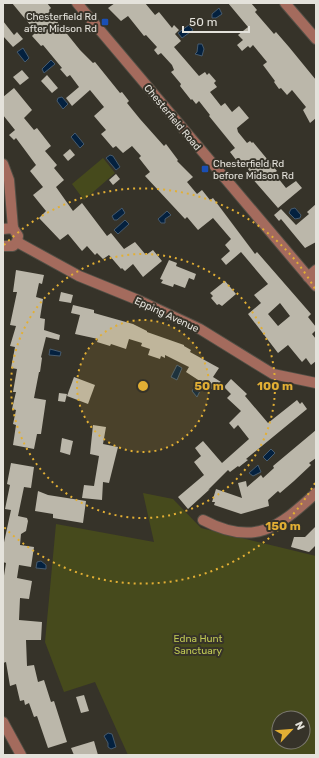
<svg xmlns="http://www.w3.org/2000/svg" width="319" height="758" viewBox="0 0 319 758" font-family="Rubik,sans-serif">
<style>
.green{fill:#464a1c;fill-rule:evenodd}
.water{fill:#04213f;stroke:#475b6e}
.building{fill:#bbb7aa;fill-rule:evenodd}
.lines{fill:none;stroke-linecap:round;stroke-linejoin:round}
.minor-casing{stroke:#524f45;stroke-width:12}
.minor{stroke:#a46b5d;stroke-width:10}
.ring{fill:none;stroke:#e2af34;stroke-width:2;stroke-dasharray:2 4}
.transit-dot{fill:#1a4fb4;stroke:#363329;stroke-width:1.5}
.labels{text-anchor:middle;stroke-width:4;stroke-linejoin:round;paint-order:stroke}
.poi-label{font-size:10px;fill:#e4e2db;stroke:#363329;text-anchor:end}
.street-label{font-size:10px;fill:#e4e2db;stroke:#363329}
.park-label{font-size:10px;fill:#bfc854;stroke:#363329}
.centre{fill:#e2af34;stroke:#363329;stroke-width:2}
.ring-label{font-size:12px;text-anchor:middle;font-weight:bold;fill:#e2af34;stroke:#363329;stroke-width:4;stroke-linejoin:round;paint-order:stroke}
</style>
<rect width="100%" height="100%" fill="#363329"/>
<g class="green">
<path d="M 103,158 L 115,173 L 84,200 L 72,184 Z"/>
<path d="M 143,493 L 173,499 L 201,528 L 316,556 L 316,755 L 128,755 L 95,682 L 64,692 L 45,642 L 56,524 L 154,542 ZM 279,718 L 303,718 L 303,742 L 279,742 Z"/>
</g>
<g class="water">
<path d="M 219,8 L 222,14 L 216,18 L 212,18 L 212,14 Z"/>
<path d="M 189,25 L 193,30 L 182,38 L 178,33 Z"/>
<path d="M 198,44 L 202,44 L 204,49 L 202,56 L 195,54 L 197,52 Z"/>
<path d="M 23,48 L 29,58 L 25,62 L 17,52 Z"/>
<path d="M 51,60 L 55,64 L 44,73 L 42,69 Z"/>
<path d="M 62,97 L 68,104 L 63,109 L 57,101 L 58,98 Z"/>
<path d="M 75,133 L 84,144 L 80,148 L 71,137 Z"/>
<path d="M 110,155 L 113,156 L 120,167 L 116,170 L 106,158 Z"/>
<path d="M 122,208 L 125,213 L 117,220 L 114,220 L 112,216 Z"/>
<path d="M 295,208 L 301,215 L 300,218 L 295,219 L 289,213 L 291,209 Z"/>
<path d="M 167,211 L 171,215 L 165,219 L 165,223 L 161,223 L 158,219 Z"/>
<path d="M 125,220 L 129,224 L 118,234 L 114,230 Z"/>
<path d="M 50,349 L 61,352 L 60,356 L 49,355 Z"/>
<path d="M 177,365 L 182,368 L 177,380 L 171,377 Z"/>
<path d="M 197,383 L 202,387 L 197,397 L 192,391 Z"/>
<path d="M 271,449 L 275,453 L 267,461 L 263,457 Z"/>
<path d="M 258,465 L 261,472 L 253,476 L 249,473 Z"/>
<path d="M 41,561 L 46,565 L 46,569 L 36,568 L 37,562 Z"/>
<path d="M 108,733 L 112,734 L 116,747 L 111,749 L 108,747 L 108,743 L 104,736 Z"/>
</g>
<g class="building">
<path d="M 12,3 L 47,3 L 51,8 L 49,10 L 51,14 L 80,50 L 93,63 L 95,62 L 120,93 L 122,92 L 129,101 L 127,103 L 140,119 L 164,146 L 166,144 L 178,160 L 177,161 L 193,177 L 187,182 L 197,194 L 202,190 L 210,200 L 213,198 L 255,254 L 257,252 L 311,314 L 308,317 L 316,327 L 316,330 L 312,334 L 316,339 L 316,361 L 311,365 L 306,358 L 302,362 L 288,345 L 278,353 L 248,314 L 261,303 L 254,295 L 268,284 L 241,252 L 226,265 L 221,259 L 230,251 L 225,245 L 231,239 L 213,218 L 198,230 L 187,217 L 185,219 L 145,176 L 150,172 L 139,158 L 141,156 L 132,146 L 123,153 L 116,146 L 113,148 L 101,134 L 106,130 L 94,116 L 104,107 L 90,90 L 72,106 L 66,98 L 79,87 L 70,75 L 67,77 L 60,69 L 62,68 L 43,45 L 41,46 L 32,36 L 36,32 ZM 280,303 L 290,316 L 278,326 L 268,314 Z"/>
<path d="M 115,3 L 145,3 L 155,15 L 159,12 L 172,28 L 174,25 L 179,30 L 175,34 L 181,41 L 174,47 L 199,76 L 205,72 L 207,75 L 209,73 L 216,81 L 214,83 L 217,87 L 210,92 L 221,106 L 225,103 L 232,112 L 239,106 L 249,118 L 237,128 L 238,132 L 247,143 L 250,141 L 252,143 L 253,142 L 277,171 L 274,173 L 286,188 L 296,181 L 302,188 L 278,208 L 250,176 L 252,174 L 243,163 L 240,165 L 230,152 L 235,148 L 209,116 L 210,115 L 199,101 L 196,104 L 192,99 L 191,100 L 180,86 L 181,84 L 171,72 L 174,70 L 172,65 L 161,53 L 158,55 L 154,50 L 157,47 L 146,35 L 144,36 L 128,16 L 121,21 L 108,8 Z"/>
<path d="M 228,3 L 251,3 L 257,10 L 255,12 L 274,34 L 276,32 L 289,47 L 316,80 L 316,118 L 310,123 L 303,110 L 306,107 L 292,90 L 287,95 L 281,88 L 279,89 L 274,82 L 275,81 L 263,65 L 267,62 L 253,45 L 250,48 L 248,46 L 242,51 L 237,45 L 243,40 L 238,35 L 248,27 Z"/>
<path d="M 3,21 L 14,35 L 17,32 L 23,39 L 13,47 L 3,36 Z"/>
<path d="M 22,70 L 29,78 L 20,85 L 13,77 Z"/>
<path d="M 47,75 L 58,88 L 52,93 L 41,81 Z"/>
<path d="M 14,88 L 32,110 L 24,118 L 34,130 L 37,128 L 51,146 L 45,151 L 57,165 L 54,168 L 64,180 L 56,187 L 73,211 L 82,203 L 107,236 L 111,233 L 124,249 L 135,242 L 146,255 L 153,250 L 162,261 L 143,277 L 133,264 L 125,271 L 122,268 L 121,269 L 109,255 L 103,259 L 97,253 L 95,255 L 87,246 L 82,251 L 68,234 L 60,240 L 39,218 L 46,211 L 33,195 L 43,187 L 30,171 L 36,165 L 16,138 L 14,140 L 9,135 L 15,130 L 3,115 L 3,97 Z"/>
<path d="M 70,149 L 75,155 L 68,161 L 63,155 Z"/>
<path d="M 116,174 L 120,179 L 113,185 L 109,180 Z"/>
<path d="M 316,204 L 316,242 L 305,248 L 281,219 L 279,221 L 274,215 L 281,209 L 296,225 L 309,214 L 307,212 Z"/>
<path d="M 169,260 L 177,263 L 176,266 L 196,274 L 194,280 L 189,278 L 185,288 L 174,284 L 173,287 L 161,283 L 163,280 L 160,279 Z"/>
<path d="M 16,270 L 44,275 L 42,284 L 39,283 L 36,297 L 43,299 L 40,318 L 45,319 L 44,330 L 60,335 L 59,340 L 46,337 L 41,357 L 42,358 L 40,372 L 39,372 L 34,398 L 46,400 L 41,434 L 37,434 L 34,449 L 13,445 L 16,425 L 13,424 L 16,410 L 12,409 L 16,392 L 13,392 L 17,369 L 11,368 L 15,347 L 10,346 L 16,326 L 10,325 L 17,292 L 13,292 Z"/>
<path d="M 225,281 L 236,294 L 222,306 L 219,304 L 217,305 L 211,298 L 213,296 L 210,293 Z"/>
<path d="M 61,292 L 73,295 L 71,303 L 59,301 Z"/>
<path d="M 73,305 L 94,310 L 94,313 L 133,324 L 147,331 L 147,332 L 184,345 L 184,346 L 191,350 L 190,352 L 219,368 L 213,377 L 221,382 L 215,391 L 186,372 L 189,367 L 165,355 L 165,358 L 161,356 L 160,359 L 148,355 L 150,349 L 141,346 L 142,343 L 129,339 L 126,349 L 111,344 L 110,346 L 97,342 L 98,339 L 75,334 L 80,315 L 71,313 Z"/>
<path d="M 74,377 L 95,385 L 88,404 L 67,396 Z"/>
<path d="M 231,379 L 247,394 L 245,396 L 268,423 L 297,400 L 300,404 L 302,402 L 307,409 L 246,459 L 248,460 L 239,467 L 238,466 L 230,472 L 228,470 L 208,490 L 210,489 L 188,509 L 178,497 L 204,475 L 194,462 L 201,456 L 195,448 L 203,441 L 222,463 L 249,439 L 238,425 L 234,429 L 229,423 L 241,411 L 227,398 L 231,394 L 224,387 Z"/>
<path d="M 59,393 L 67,394 L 65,402 L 58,401 Z"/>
<path d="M 93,425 L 106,427 L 103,444 L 118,447 L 109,483 L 103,482 L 102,500 L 82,498 L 84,485 L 94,486 L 99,456 L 90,454 Z"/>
<path d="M 316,430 L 316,458 L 309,463 L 311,465 L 294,481 L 280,493 L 278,491 L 268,500 L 269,506 L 241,514 L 214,505 L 215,502 L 212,502 L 216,489 L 242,498 L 238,483 L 246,481 L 247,487 L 261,475 L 263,478 L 274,468 L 273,466 Z"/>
<path d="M 62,438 L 73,441 L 70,455 L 60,452 Z"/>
<path d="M 11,463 L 34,467 L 31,488 L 24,487 L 18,516 L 27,518 L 28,521 L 26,531 L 21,534 L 20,545 L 34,547 L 31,567 L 19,565 L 17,578 L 32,581 L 29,599 L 20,598 L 19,620 L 42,622 L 41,640 L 26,640 L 27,666 L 34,665 L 38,682 L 44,680 L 51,702 L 54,701 L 67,742 L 48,748 L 37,716 L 34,717 L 29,703 L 25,705 L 24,700 L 20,701 L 16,684 L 10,686 L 6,662 L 3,663 L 3,582 L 6,563 L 3,562 L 3,547 L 11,510 L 5,509 L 10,485 L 7,484 Z"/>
<path d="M 38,491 L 48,495 L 86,501 L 83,523 L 53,518 L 53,514 L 35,511 Z"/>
<path d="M 316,526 L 316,545 L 309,552 L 291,547 L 294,537 L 305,537 Z"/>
<path d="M 84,695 L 89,711 L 81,713 L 76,697 Z"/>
<path d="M 94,741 L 98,755 L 74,755 L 71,748 Z"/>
</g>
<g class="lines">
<defs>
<g id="minor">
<path d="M 77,3 L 316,286"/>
<path d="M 285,3 L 316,39"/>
<path d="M 3,164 L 9,180 L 13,228"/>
<path d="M 3,229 L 13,228 L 18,236 L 17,242 L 13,246 L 3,246"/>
<path d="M 17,242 L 79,276 L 138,300 L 200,329 L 273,374 L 316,383"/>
<path d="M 308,277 L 316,270"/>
<path d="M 203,520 C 254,547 278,528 316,493"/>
<path d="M 3,722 L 21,755"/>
</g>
</defs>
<use href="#minor" class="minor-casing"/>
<use href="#minor" class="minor"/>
</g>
<circle cx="143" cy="386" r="66" fill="#e2af34" fill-opacity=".12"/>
<g class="ring">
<circle cx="143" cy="386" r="66"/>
<circle cx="143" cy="386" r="132"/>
<path d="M315 483A198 198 0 0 1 4 527M4 245A198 198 0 0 1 315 289"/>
</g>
<g class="transit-dot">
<rect x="101" y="18" width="8" height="8" rx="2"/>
<rect x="201" y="165" width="8" height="8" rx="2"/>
</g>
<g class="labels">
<g class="poi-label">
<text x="97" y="20">Chesterfield Rd<tspan x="97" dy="12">after Midson Rd</tspan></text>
<text x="213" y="167" text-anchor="start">Chesterfield Rd<tspan x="213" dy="12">before Midson Rd</tspan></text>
</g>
<g class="street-label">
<text transform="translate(173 117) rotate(50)" y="4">Chesterfield Road</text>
<text transform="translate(167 314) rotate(25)" y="4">Epping Avenue</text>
</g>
<g class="park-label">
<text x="198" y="642">Edna Hunt<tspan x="198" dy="12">Sanctuary</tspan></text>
</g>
</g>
<circle cx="143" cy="386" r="6" class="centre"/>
<g class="ring-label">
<text x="209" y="390">50 m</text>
<text x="275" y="390">100 m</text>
<text x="283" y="530">150 m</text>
</g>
<rect width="319" height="758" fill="none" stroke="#e4e2db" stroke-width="8"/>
<g transform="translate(291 730) rotate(64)"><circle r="19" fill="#363329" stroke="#7c7970"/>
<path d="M0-3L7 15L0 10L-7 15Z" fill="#e2af34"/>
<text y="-6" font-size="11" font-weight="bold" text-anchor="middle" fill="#e4e2db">N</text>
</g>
<path d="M183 26v6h66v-6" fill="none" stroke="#e4e2db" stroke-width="2"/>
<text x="189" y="26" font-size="12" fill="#e4e2db" stroke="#363329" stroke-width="3" paint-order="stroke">50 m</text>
</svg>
